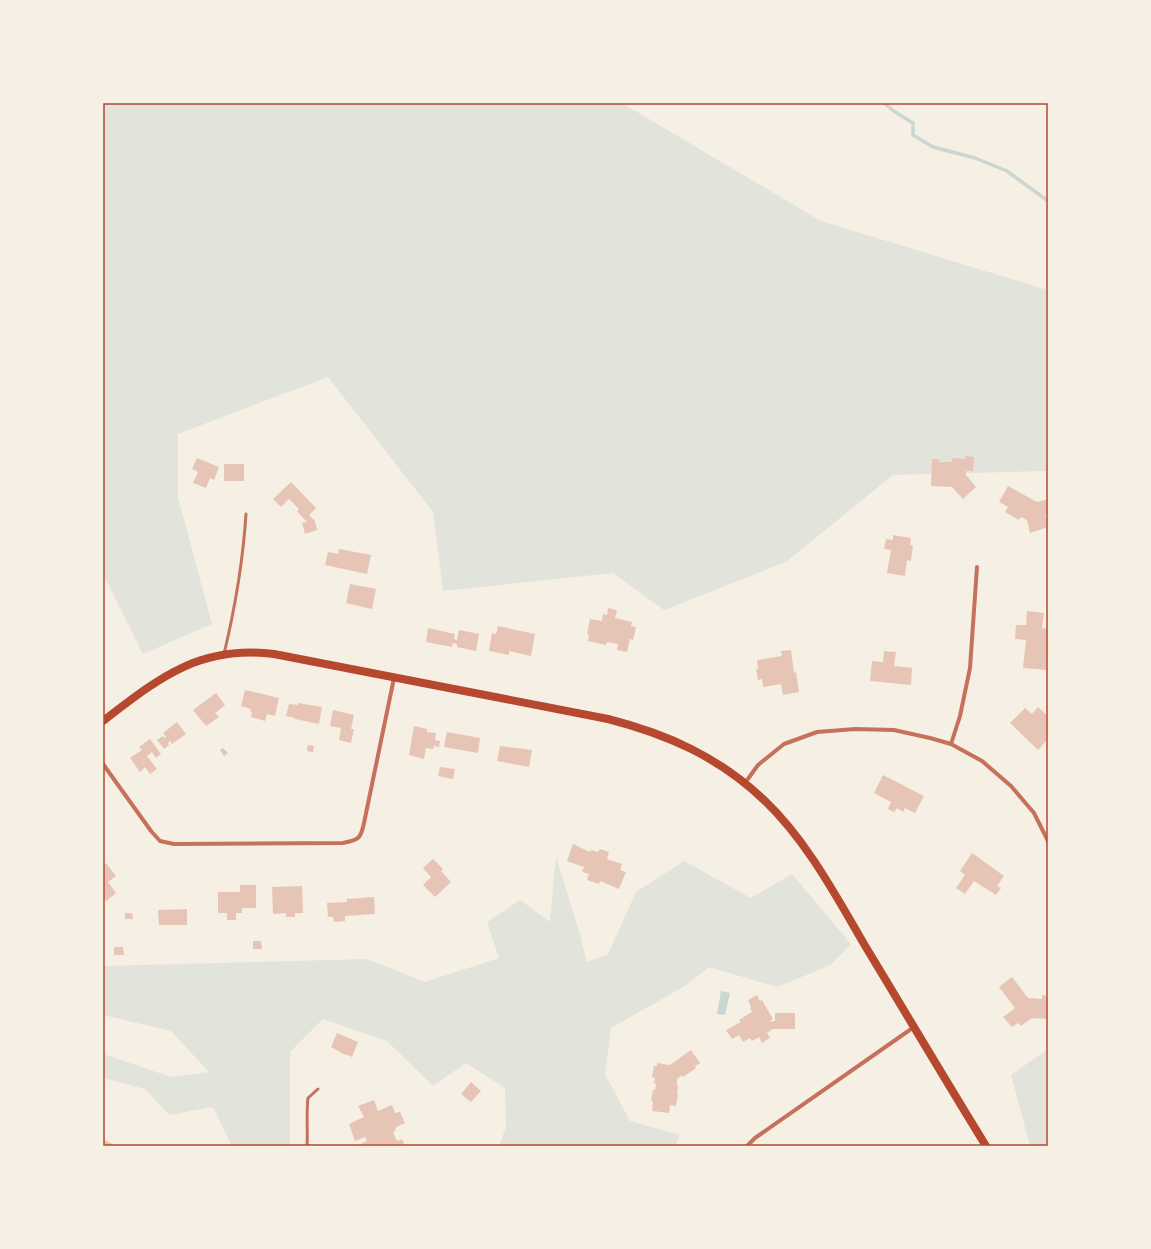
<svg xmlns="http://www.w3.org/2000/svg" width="1151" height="1249" viewBox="0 0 1151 1249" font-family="'Titillium Web',sans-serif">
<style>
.green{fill:#e2e4dc}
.water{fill:#c9d6d2}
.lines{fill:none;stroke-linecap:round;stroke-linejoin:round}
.stream{stroke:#c9d6d2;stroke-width:3.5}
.building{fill:#e6c5b7}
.service{stroke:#c5725c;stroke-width:3}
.minor{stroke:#c5725c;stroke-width:4}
.secondary{stroke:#b5482f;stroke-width:8}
.neatline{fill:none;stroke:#b5482f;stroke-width:1.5}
</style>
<rect width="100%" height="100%" fill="#f6efe4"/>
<g class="green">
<path d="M 103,103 L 622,103 L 821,221 L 1048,290 L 1048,471 L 893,475 L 786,562 L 664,610 L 613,573 L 443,591 L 433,512 L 328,377 L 178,434 L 178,497 L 212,624 L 143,654 L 106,580 L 103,579 Z"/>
<path d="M 556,856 L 579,931 L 587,962 L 608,954 L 636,892 L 684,861 L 751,898 L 792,874 L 851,944 L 831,965 L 777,987 L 709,967 L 685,986 L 611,1028 L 605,1074 L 630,1121 L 680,1135 L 675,1146 L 499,1146 L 506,1127 L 505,1088 L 466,1063 L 433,1086 L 387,1041 L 323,1019 L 290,1052 L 290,1146 L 232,1146 L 213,1107 L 169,1115 L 145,1089 L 103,1078 L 103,1054 L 171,1077 L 209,1072 L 171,1031 L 103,1015 L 103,966 L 367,959 L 425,982 L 499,958 L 487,922 L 520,900 L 550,922 Z"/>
<path d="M 1048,1049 L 1048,1146 L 1030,1146 L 1011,1075 Z"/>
</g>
<path class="water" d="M 721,991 L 730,993 L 725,1015 L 717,1014 Z"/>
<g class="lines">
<path class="stream" d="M 884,103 L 895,112 L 913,123 L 913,135 L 933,147 L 975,158 L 1007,171 L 1048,201"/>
</g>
<g class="building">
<path d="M 965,456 L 974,457 L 973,471 L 966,471 L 966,475 L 976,487 L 963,499 L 952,487 L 931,486 L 932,459 L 940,459 L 939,462 L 952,462 L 952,458 L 965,459 Z"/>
<path d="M 197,458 L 219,467 L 214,480 L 210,478 L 206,488 L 193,483 L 198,472 L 192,469 Z"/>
<rect x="224" y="464" width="20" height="17"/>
<path d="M 291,482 L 316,508 L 309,515 L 315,521 L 317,530 L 305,534 L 302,523 L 307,522 L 297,511 L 299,509 L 289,499 L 281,507 L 273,499 Z"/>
<path d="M 1008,486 L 1037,502 L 1048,499 L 1048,513 L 1045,514 L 1048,527 L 1030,533 L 1027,520 L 1021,517 L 1019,520 L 1005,512 L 1008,507 L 999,502 Z"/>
<path d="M 893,535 L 911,538 L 910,545 L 913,545 L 911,561 L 907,560 L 905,576 L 887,573 L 891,550 L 884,549 L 886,539 L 893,540 Z"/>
<path d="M 339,549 L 371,555 L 367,574 L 325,565 L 328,552 L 338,554 Z"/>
<path d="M 350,584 L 376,589 L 372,609 L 346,603 Z"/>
<path d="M 608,608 L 617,610 L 615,618 L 632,622 L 631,626 L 636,627 L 633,640 L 630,639 L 627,652 L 617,650 L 618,644 L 607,642 L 606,645 L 588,641 L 589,635 L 587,634 L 590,619 L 602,621 L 603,614 L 607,615 Z"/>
<path d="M 1027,611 L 1044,613 L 1042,628 L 1048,629 L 1048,667 L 1047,670 L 1023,668 L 1026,640 L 1015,639 L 1016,625 L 1026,625 Z"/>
<path d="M 498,626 L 535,634 L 531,656 L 509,651 L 509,655 L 489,651 L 492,633 L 496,634 Z"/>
<path d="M 428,628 L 455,634 L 454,639 L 457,640 L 459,630 L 479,634 L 476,651 L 457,647 L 457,644 L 453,643 L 452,647 L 426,642 Z"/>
<path d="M 791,650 L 794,673 L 796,672 L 799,692 L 783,695 L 781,684 L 763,687 L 762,679 L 758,680 L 756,669 L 758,669 L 757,660 L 782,656 L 781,651 Z"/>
<path d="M 884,651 L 896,652 L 894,666 L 912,668 L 911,685 L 870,681 L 872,661 L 883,662 Z"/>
<path d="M 245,690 L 279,698 L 275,716 L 267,714 L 265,721 L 251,717 L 252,712 L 250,711 L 251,709 L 241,706 Z"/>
<path d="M 216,693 L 225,705 L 215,713 L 219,717 L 206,726 L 193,710 Z"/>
<path d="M 298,703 L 322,707 L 319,724 L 295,719 L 295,718 L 286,716 L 289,704 L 298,705 Z"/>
<path d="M 1038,707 L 1048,716 L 1048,739 L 1038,750 L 1010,723 L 1025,708 L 1032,714 Z"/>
<path d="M 333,710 L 354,715 L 351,729 L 354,729 L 351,743 L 339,740 L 341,728 L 330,726 Z"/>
<path d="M 177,722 L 186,734 L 172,744 L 170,741 L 168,743 L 169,745 L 164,749 L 157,740 L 163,736 L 164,738 L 166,737 L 163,733 Z"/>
<path d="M 414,726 L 427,729 L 427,732 L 436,733 L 435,740 L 440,741 L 439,747 L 434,746 L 433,749 L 426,748 L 424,759 L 409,755 Z"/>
<path d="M 447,732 L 480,738 L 478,753 L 444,747 Z"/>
<path d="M 150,739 L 161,754 L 156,758 L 152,752 L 147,756 L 157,769 L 150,774 L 145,767 L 140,772 L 130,758 L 142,750 L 139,747 Z"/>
<path d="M 308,745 L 314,746 L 313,752 L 307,751 Z"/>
<path d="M 500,746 L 532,750 L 529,767 L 497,761 Z"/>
<path d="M 223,748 L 228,753 L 224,756 L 220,750 Z"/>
<path d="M 440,767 L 455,769 L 453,779 L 438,776 Z"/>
<path d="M 883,775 L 924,796 L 915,813 L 905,808 L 903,812 L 897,808 L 894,812 L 888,809 L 891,802 L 874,793 Z"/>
<path d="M 573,844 L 590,852 L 591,850 L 598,852 L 600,849 L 609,852 L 607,859 L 622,864 L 620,870 L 626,872 L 619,889 L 600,881 L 599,884 L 587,880 L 589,874 L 582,872 L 584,867 L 567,861 Z"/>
<path d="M 972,853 L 1004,876 L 997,886 L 1001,888 L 996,895 L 974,881 L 965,894 L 956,888 L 965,875 L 960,871 Z"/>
<path d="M 433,859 L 443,869 L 441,871 L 451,882 L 435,897 L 423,885 L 431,877 L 423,868 Z"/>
<path d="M 106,863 L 116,876 L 108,882 L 116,893 L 106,901 L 103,897 L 103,866 Z"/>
<path d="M 240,885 L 256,885 L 256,908 L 242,908 L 242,913 L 236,913 L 236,920 L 227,920 L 227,913 L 218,913 L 218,892 L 240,892 Z"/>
<path d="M 302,886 L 303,913 L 295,913 L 295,917 L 286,917 L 286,913 L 273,914 L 272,887 Z"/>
<path d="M 374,897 L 375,914 L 345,916 L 345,921 L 334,922 L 333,917 L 328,917 L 327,903 L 347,902 L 347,899 Z"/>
<path d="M 187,909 L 187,925 L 159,925 L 158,910 Z"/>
<path d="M 125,913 L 132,913 L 133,919 L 125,919 Z"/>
<path d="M 253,941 L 261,941 L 262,949 L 253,949 Z"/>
<path d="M 114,947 L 123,947 L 124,955 L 114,955 Z"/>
<path d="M 1012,977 L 1028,998 L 1042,999 L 1042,995 L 1048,996 L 1048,1019 L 1032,1018 L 1021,1026 L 1018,1023 L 1012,1027 L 1003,1017 L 1015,1008 L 999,987 Z"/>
<path d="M 757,995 L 760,1001 L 762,1000 L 773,1019 L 769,1022 L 775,1021 L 775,1013 L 795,1013 L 795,1029 L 773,1029 L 767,1033 L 770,1038 L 762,1043 L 759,1037 L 752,1041 L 750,1038 L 743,1042 L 739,1035 L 732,1039 L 726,1030 L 741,1022 L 739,1020 L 752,1012 L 750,1008 L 751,1007 L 748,1000 Z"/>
<path d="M 337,1033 L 358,1042 L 352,1057 L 345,1054 L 345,1055 L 331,1047 Z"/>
<path d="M 691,1050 L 700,1063 L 695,1066 L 696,1068 L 683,1077 L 682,1075 L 677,1079 L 677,1086 L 678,1086 L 677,1094 L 678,1094 L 676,1106 L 670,1105 L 669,1113 L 652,1111 L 653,1101 L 651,1101 L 653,1090 L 655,1090 L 656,1084 L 654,1083 L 655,1078 L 652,1077 L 654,1066 L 657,1066 L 657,1063 L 670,1065 Z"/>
<path d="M 471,1082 L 481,1091 L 471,1102 L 461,1094 Z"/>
<path d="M 374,1100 L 378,1111 L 392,1105 L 395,1113 L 400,1112 L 405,1123 L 396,1127 L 395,1131 L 393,1132 L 397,1141 L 402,1139 L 405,1146 L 363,1146 L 362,1143 L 367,1141 L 365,1137 L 355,1141 L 349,1124 L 364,1117 L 358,1106 Z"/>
<path d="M 103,1139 L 116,1146 L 103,1146 Z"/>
</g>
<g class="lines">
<g class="service">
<path d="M 224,654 C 235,608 243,561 246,514"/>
<path d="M 307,1146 C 308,1130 306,1114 308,1098 L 318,1089"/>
</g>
<g class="minor">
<path d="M 951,744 L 960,716 L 970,668 L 977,567"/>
<path d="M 103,764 L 151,831 L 160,841 L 174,844 L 343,843 C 359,840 361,838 364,823 L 394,678"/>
<path d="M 745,783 L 758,765 L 784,744 L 817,732 L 855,729 L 894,730 L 930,738 L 951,744 L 982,761 L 1011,786 L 1034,813 L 1048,841"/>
<path d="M 747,1146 L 755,1138 L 914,1027"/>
</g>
<path class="secondary" d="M 103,721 C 159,678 199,645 274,654 L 608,719 C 667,734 719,757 764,800 C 808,842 837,898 867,949 C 907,1015 946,1081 986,1146"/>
</g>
<rect width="1151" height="1249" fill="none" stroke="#f6efe4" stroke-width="208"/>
<rect x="104" y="104" width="943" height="1041" class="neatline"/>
</svg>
